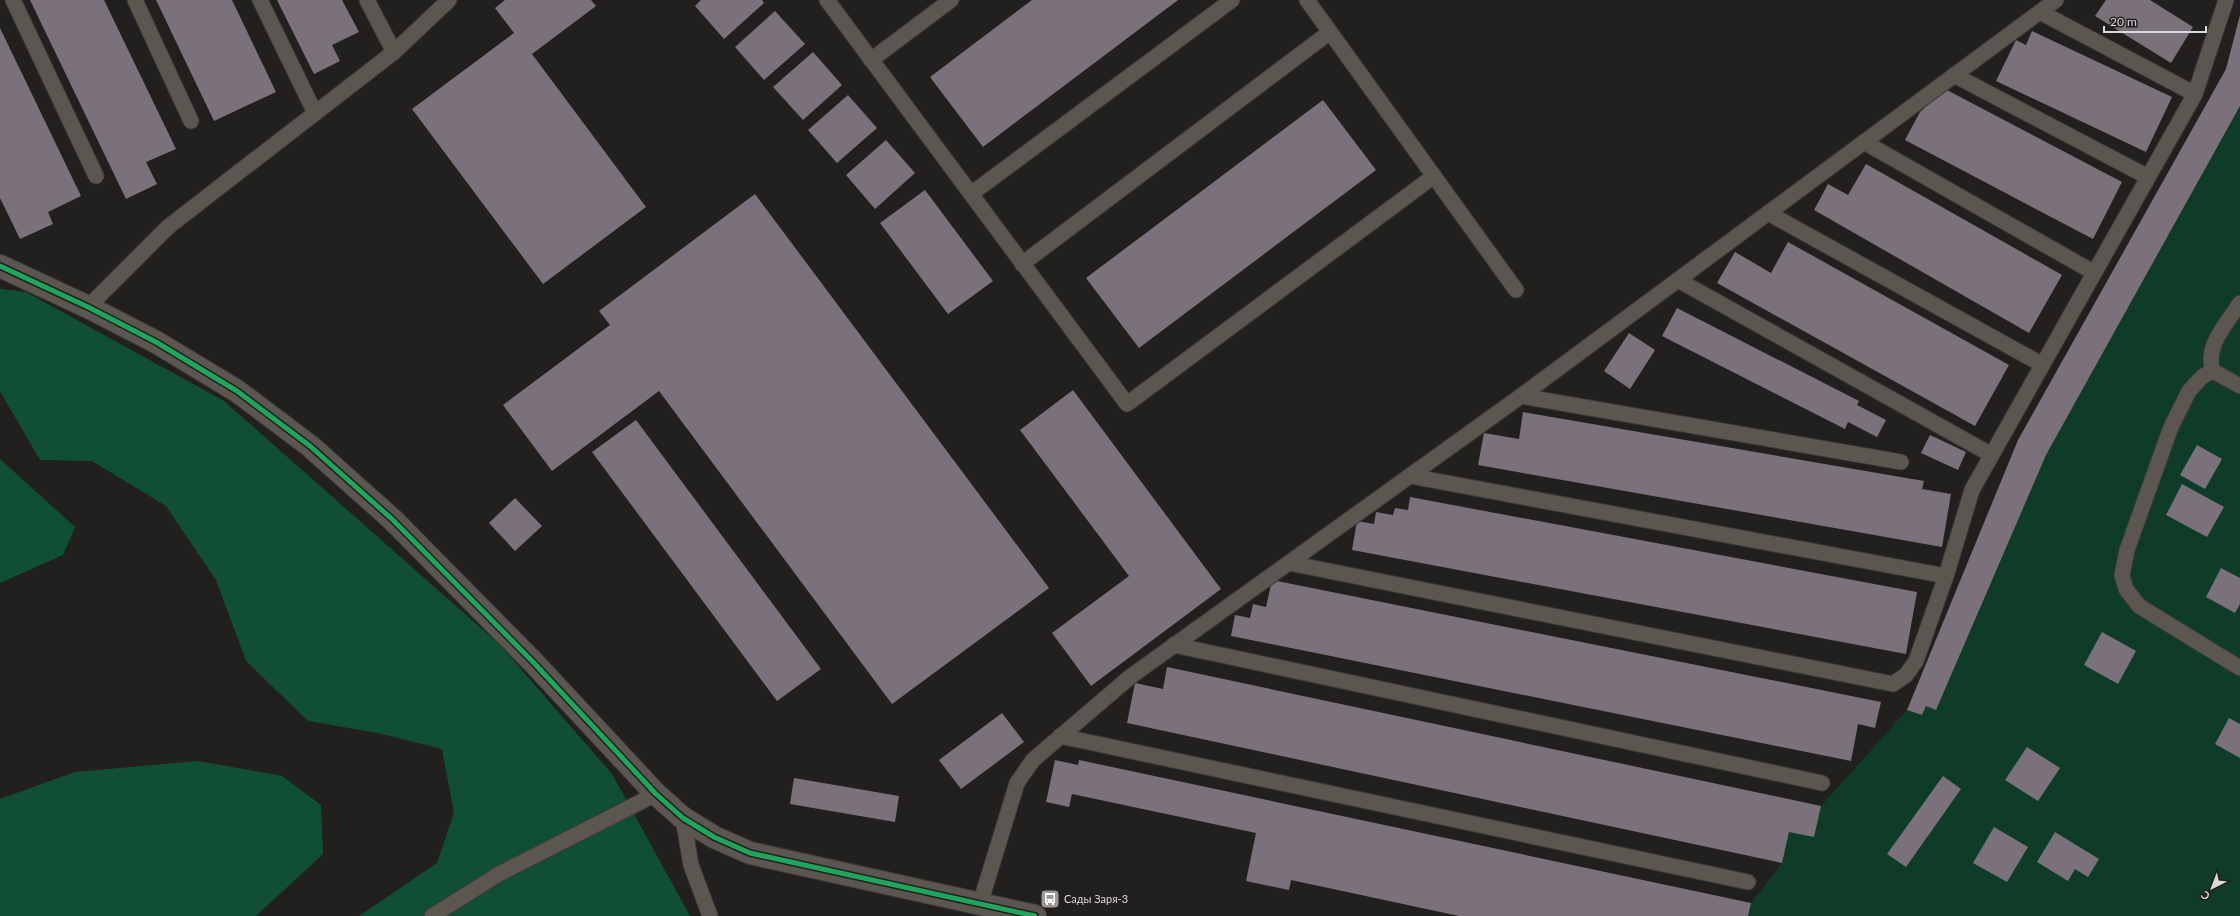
<svg xmlns="http://www.w3.org/2000/svg" width="2240" height="916" viewBox="0 0 2240 916" font-family="Lato,sans-serif">
<style>
.green{fill:#0e3c28}
.forest{fill:#104f34}
.building{fill:#7b717a}
.lines{fill:none;stroke-linecap:round;stroke-linejoin:round}
.service-casing{stroke:#3b3a39;stroke-width:17}
.tertiary-casing{stroke:#3b3a39;stroke-width:24}
.service{stroke:#5c5651;stroke-width:15}
.tertiary{stroke:#5c5651;stroke-width:22}
.cycleway-casing{stroke:#221f1e;stroke-width:8}
.cycleway{stroke:#20a55d;stroke-width:5}
.labels{text-anchor:middle;stroke-width:4;stroke-linejoin:round;paint-order:stroke}
.poi-label{font-size:11px;fill:#dcdad9;stroke:#221f1e;text-anchor:start}
</style>
<rect width="100%" height="100%" fill="#21201f"/>
<path class="green" d="M 2240,106 L 2240,916 L 1748,916 L 1751,903 L 1782,863 L 1789,832 L 1821,806 L 1907,710 L 1922,715 L 2046,455 Z"/>
<g class="forest">
<path d="M 0,289 L 26,292 L 224,401 L 500,645 L 612,774 L 690,916 L 359,916 L 437,863 L 454,813 L 442,749 L 378,733 L 308,721 L 246,661 L 216,580 L 166,506 L 92,461 L 40,460 L 0,391 Z"/>
<path d="M 0,459 L 75,527 L 63,555 L 0,583 Z"/>
<path d="M 198,761 L 282,776 L 321,805 L 323,854 L 256,916 L 0,916 L 0,799 L 75,772 Z"/>
</g>
<g class="building">
<path d="M 30,0 L 104,0 L 176,149 L 146,162 L 157,184 L 126,199 Z"/>
<path d="M 156,0 L 232,0 L 276,92 L 214,121 Z"/>
<path d="M 277,0 L 342,0 L 359,32 L 332,45 L 340,61 L 314,74 Z"/>
<path d="M 505,0 L 591,0 L 596,6 L 532,54 L 646,207 L 543,284 L 412,109 L 514,33 L 495,8 Z"/>
<path d="M 701,0 L 762,0 L 764,3 L 724,39 L 695,6 Z"/>
<path d="M 1032,0 L 1178,0 L 983,147 L 930,77 Z"/>
<path d="M 2106,0 L 2150,0 L 2193,27 L 2171,63 L 2095,16 Z"/>
<path d="M 775,11 L 805,44 L 764,80 L 735,47 Z"/>
<path d="M 2240,15 L 2240,106 L 2046,455 L 1936,710 L 1926,706 L 1922,715 L 1907,710 L 2018,440 L 2226,69 Z"/>
<path d="M 0,28 L 81,196 L 48,212 L 53,224 L 20,239 L 0,198 Z"/>
<path d="M 2032,31 L 2172,97 L 2146,152 L 1996,81 L 2016,40 L 2026,45 Z"/>
<path d="M 813,52 L 842,85 L 803,120 L 773,87 Z"/>
<path d="M 1945,89 L 2122,182 L 2093,239 L 1905,140 L 1920,112 Z"/>
<path d="M 848,95 L 877,128 L 837,163 L 808,130 Z"/>
<path d="M 1323,100 L 1376,170 L 1139,348 L 1086,278 Z"/>
<path d="M 886,140 L 915,173 L 875,209 L 846,175 Z"/>
<path d="M 1866,164 L 2062,275 L 2029,333 L 1814,210 L 1828,184 L 1848,195 Z"/>
<path d="M 925,190 L 993,281 L 948,314 L 880,223 Z"/>
<path d="M 755,194 L 1049,588 L 892,704 L 659,391 L 552,471 L 503,405 L 610,325 L 599,311 Z"/>
<path d="M 1788,242 L 2009,365 L 1975,426 L 1717,283 L 1735,252 L 1771,273 Z"/>
<path d="M 1677,308 L 1859,401 L 1857,405 L 1886,420 L 1877,437 L 1848,422 L 1845,429 L 1662,336 Z"/>
<path d="M 1629,333 L 1655,350 L 1630,389 L 1604,371 Z"/>
<path d="M 1073,390 L 1221,589 L 1091,686 L 1052,633 L 1129,576 L 1020,430 Z"/>
<path d="M 1523,412 L 1924,481 L 1922,489 L 1951,494 L 1942,547 L 1478,465 L 1484,433 L 1519,439 Z"/>
<path d="M 636,420 L 821,669 L 777,701 L 592,452 Z"/>
<path d="M 1930,435 L 1966,452 L 1958,470 L 1921,453 Z"/>
<path d="M 2197,445 L 2222,459 L 2205,489 L 2180,475 Z"/>
<path d="M 2182,484 L 2224,507 L 2207,537 L 2166,515 Z"/>
<path d="M 1410,497 L 1917,592 L 1906,654 L 1352,550 L 1357,521 L 1374,524 L 1376,512 L 1393,515 L 1395,508 L 1408,510 Z"/>
<path d="M 515,498 L 542,526 L 515,551 L 489,523 Z"/>
<path d="M 2221,568 L 2240,578 L 2240,604 L 2235,613 L 2206,597 Z"/>
<path d="M 1272,580 L 1881,702 L 1875,728 L 1858,724 L 1851,761 L 1231,636 L 1235,615 L 1250,618 L 1253,604 L 1266,607 Z"/>
<path d="M 2102,632 L 2136,651 L 2118,684 L 2084,665 Z"/>
<path d="M 1167,667 L 1821,806 L 1814,837 L 1789,832 L 1782,863 L 1127,723 L 1135,683 L 1163,689 Z"/>
<path d="M 1002,713 L 1024,742 L 961,789 L 939,760 Z"/>
<path d="M 2229,718 L 2240,724 L 2240,758 L 2215,744 Z"/>
<path d="M 2027,747 L 2060,768 L 2038,801 L 2005,780 Z"/>
<path d="M 1055,760 L 1078,765 L 1079,760 L 1751,903 L 1748,916 L 1459,916 L 1291,880 L 1289,890 L 1246,881 L 1256,833 L 1072,794 L 1069,807 L 1046,802 Z"/>
<path d="M 1943,776 L 1961,789 L 1906,867 L 1887,854 Z"/>
<path d="M 794,778 L 899,796 L 895,822 L 790,804 Z"/>
<path d="M 1994,827 L 2028,847 L 2007,882 L 1973,863 Z"/>
<path d="M 2055,832 L 2099,859 L 2088,877 L 2075,869 L 2068,881 L 2037,862 Z"/>
</g>
<g class="lines">
<defs>
<g id="service">
<path d="M 13,0 L 96,176"/>
<path d="M 135,0 L 191,121"/>
<path d="M 260,0 L 315,113"/>
<path d="M 367,0 L 394,52"/>
<path d="M 827,0 L 1127,404 L 1434,176"/>
<path d="M 1307,0 L 1516,290"/>
<path d="M 2040,12 L 2195,94"/>
<path d="M 871,60 L 951,0"/>
<path d="M 1954,75 L 2148,177"/>
<path d="M 1864,142 L 2093,272"/>
<path d="M 971,194 L 1232,0"/>
<path d="M 1768,213 L 2041,364"/>
<path d="M 1022,264 L 1330,32"/>
<path d="M 1678,280 L 1990,454"/>
<path d="M 2240,303 C 2227,324 2204,346 2213,371 L 2240,386"/>
<path d="M 88,307 L 168,227 L 394,52 L 449,0"/>
<path d="M 2213,371 L 2203,376 L 2189,391 L 2171,427 L 2127,550 L 2122,575 L 2126,589 L 2139,606 L 2240,668"/>
<path d="M 1521,396 L 1901,462"/>
<path d="M 1410,476 L 1946,576"/>
<path d="M 1289,563 L 1893,684 L 1906,675 L 1916,661 L 1946,576 L 1972,490 L 2195,94 L 2226,0"/>
<path d="M 1174,645 L 1822,783"/>
<path d="M 1060,736 L 1748,882"/>
<path d="M 683,818 L 691,865 L 710,916"/>
<path d="M 980,904 L 1017,783 L 1033,760 L 1130,677 L 1521,396 L 2056,0"/>
<path d="M 432,916 L 499,874 L 656,794"/>
</g>
<path id="tertiary" d="M 0,266 L 88,307 L 156,342 L 237,391 L 310,446 L 393,520 L 534,663 L 656,794 L 683,818 L 714,837 L 750,853 L 1035,916"/>
</defs>
<use href="#service" class="service-casing"/>
<use href="#tertiary" class="tertiary-casing"/>
<use href="#service" class="service"/>
<use href="#tertiary" class="tertiary"/>
<defs>
<path id="cycleway" d="M 0,266 L 88,307 L 156,342 L 237,391 L 310,446 L 393,520 L 534,663 L 656,794 L 683,818 L 714,837 L 750,853 L 1035,916"/>
</defs>
<use href="#cycleway" class="cycleway-casing"/>
<use href="#cycleway" class="cycleway"/>
</g>
<defs>
<symbol id="bus-square" viewBox="-11 -11 22 22"><rect x="-9" y="-9" width="18" height="18" rx="4" fill="#9b9998" stroke="#221f1e"/><path d="M-5-6H5V4H4V6H2V4H-2V6H-4V4H-5ZM-3.5-4V0h7V-4ZM-3.5 1.2v1.5H-2V1.2ZM2 1.2v1.5H3.5V1.2Z" fill="#fff"/></symbol>
</defs>
<g fill-rule="evenodd">
<use href="#bus-square" x="1039" y="888" width="22" height="22"/>
</g>
<g class="labels">
<g class="poi-label">
<text x="1064" y="903">Сады Заря-3</text>
</g>
</g>
<g transform="translate(2212 888) rotate(222)" stroke="#221f1e" stroke-width="3" paint-order="stroke">
<path d="M0-3L7 15L0 10L-7 15Z" fill="#dcdad9"/>
<text y="-6" font-size="11" font-weight="bold" text-anchor="middle" fill="#dcdad9">С</text>
</g>
<path d="M2104 26v6h102v-6" fill="none" stroke="#dcdad9" stroke-width="2"/>
<text x="2110" y="26" font-size="12" fill="#dcdad9" stroke="#221f1e" stroke-width="3" paint-order="stroke">20 m</text>
</svg>
